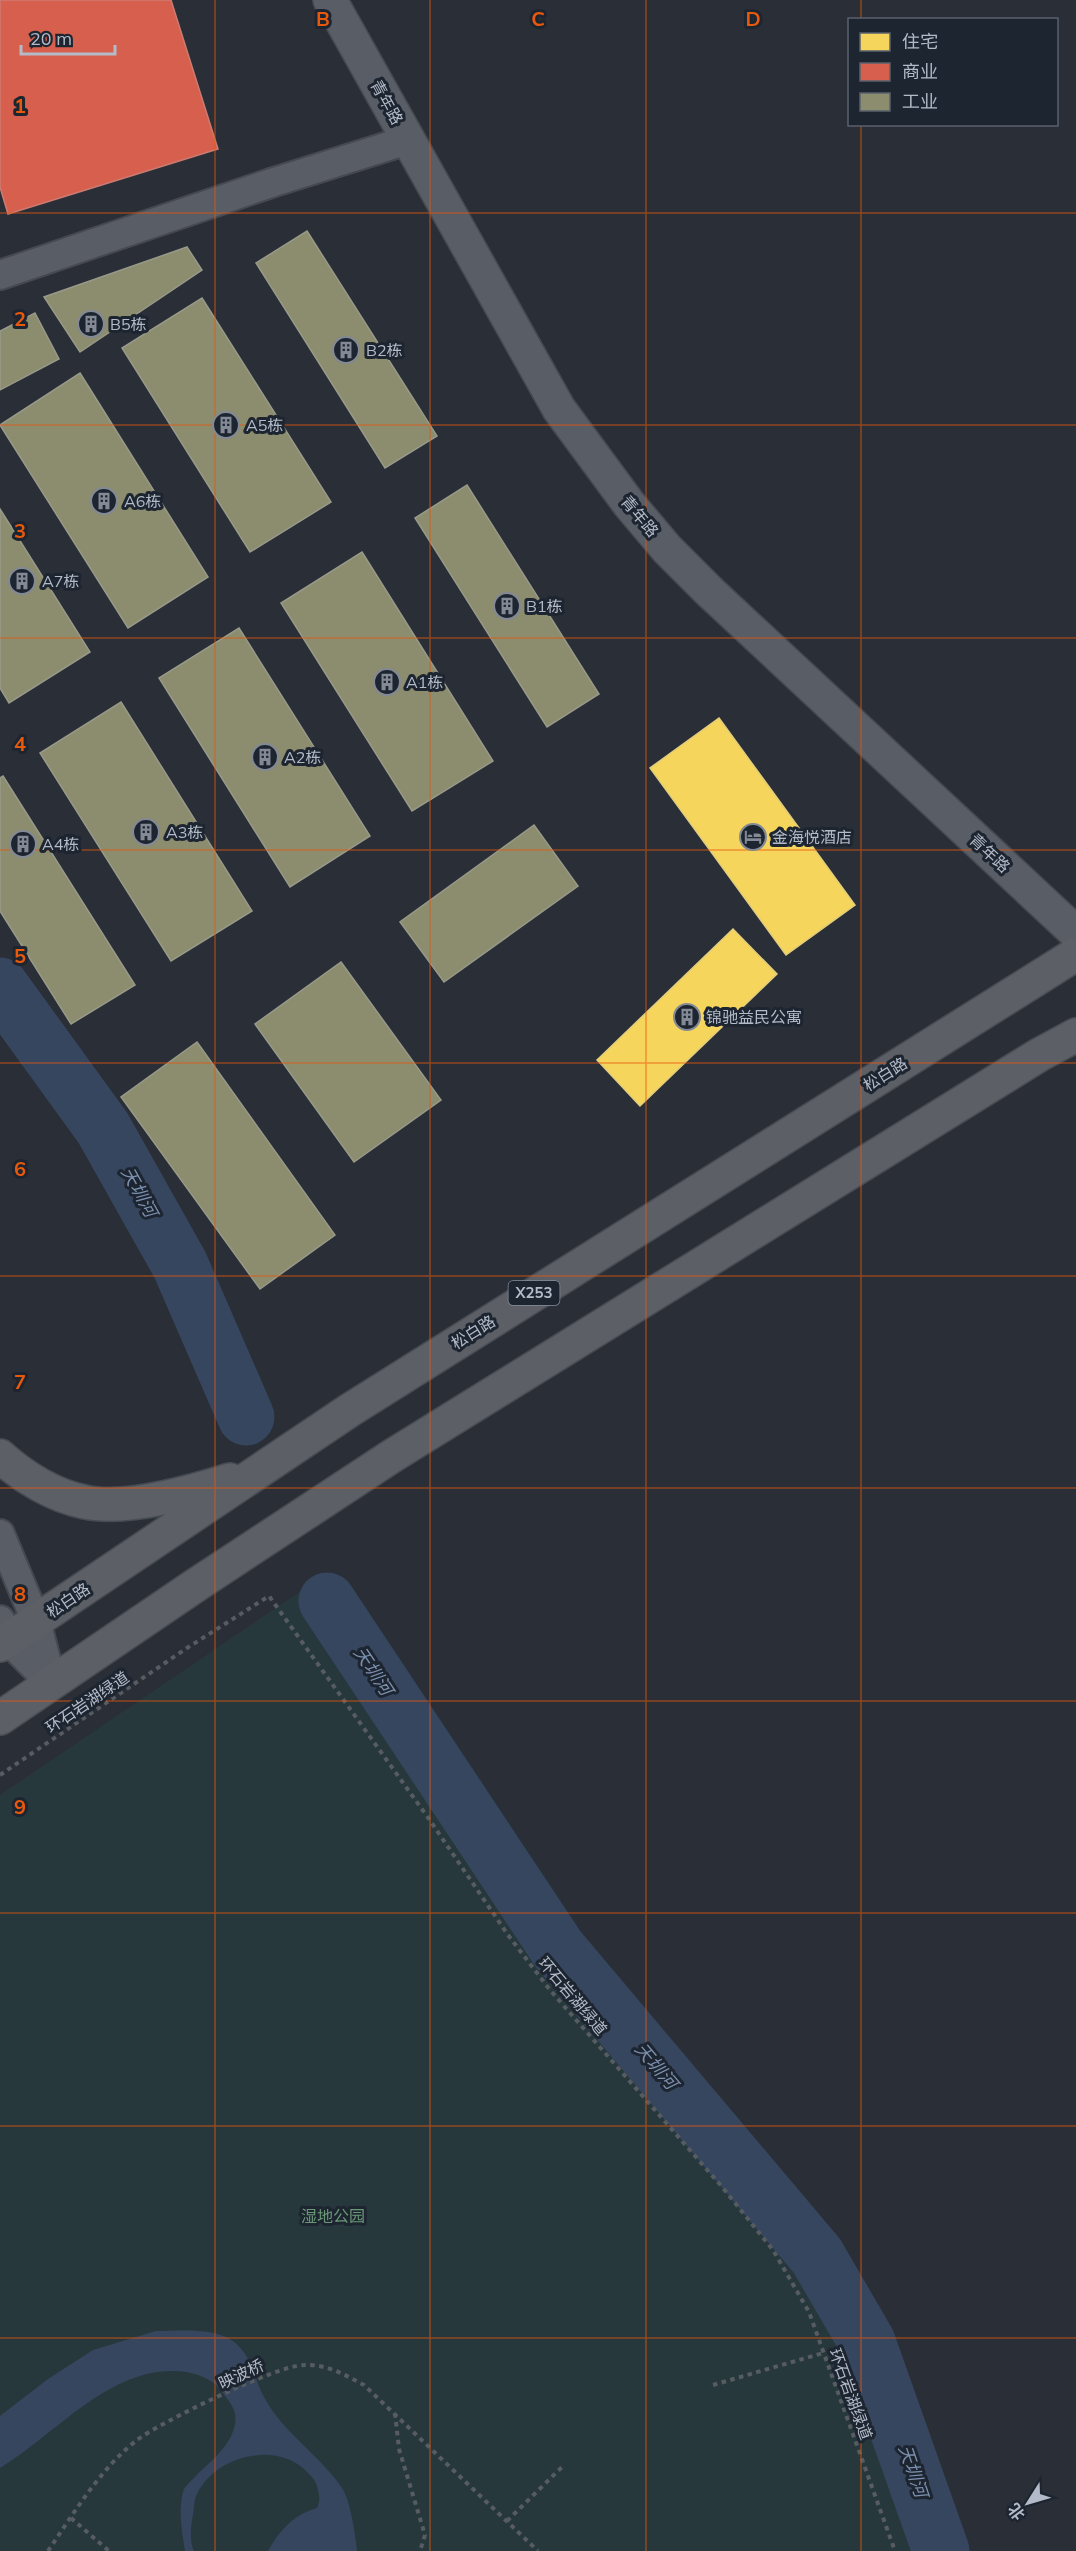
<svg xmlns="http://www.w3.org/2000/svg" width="1076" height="2551" viewBox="0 0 1076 2551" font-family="Mulish,'Noto Sans SC',sans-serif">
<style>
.green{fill:#27383c}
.water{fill:#37465f}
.homes{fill:#f6d55c;stroke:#e2cd7c;stroke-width:1.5}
.shops{fill:#d6604d;stroke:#cc7b72;stroke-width:1.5}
.industry{fill:#8c8c6e;stroke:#989a89;stroke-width:1.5}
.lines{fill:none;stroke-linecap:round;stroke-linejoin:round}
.river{stroke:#37465f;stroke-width:57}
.minor-casing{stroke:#464950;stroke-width:32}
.tertiary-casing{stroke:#464950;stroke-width:36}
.primary-casing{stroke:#474b53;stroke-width:36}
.path{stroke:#575c62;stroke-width:4;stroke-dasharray:4.5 4.5;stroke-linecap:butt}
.minor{stroke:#595d65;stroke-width:28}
.tertiary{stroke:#595d65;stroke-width:33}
.primary{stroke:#5c6066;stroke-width:33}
.grid{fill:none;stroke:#e8590c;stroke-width:1.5;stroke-opacity:0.55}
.labels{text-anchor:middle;stroke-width:6;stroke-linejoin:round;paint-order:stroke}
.shield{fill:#1d2531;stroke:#868d9b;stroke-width:1.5}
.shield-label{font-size:15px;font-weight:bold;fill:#b3bac8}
.street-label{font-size:16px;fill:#b3bac8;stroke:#1d2531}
.poi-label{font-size:16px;fill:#b3bac8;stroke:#1d2531;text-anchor:start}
.park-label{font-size:16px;fill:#6b9876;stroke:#1d2531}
.water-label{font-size:18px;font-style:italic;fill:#7c90af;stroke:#1d2531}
.grid-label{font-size:20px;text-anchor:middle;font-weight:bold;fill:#e8590c;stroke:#1d2531;stroke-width:6;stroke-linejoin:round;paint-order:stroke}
</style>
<rect width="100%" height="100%" fill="#2a2e36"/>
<path class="green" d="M 301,1591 L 550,1957 L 671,2098 L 809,2266 L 860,2351 L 927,2551 L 0,2551 L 0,1795 Z"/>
<path class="water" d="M 156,2331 C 179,2331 214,2327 233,2341 C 252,2355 254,2379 264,2397 C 283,2433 320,2455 342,2488 C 351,2502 355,2534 357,2551 L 268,2551 C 280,2530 293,2515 317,2508 C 321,2499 319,2495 317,2486 C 315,2479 311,2476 306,2471 C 276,2440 213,2456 196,2496 C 194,2501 194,2509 193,2514 C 191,2525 189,2541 194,2551 L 185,2551 C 182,2532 178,2511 183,2492 C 184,2487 190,2482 194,2478 C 209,2462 231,2447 235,2424 C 238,2409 227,2399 219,2388 C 212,2379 197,2374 186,2372 C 113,2362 58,2433 0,2468 L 0,2416 L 48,2379 L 93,2350 Z"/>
<g class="homes">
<path d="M 719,718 L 855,905 L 786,955 L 650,768 Z"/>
<path d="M 733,929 L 777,974 L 640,1106 L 597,1060 Z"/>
</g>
<path class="shops" d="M 0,0 L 171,0 L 218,149 L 8,214 L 0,187 Z"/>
<g class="industry">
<path d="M 307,231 L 437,436 L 385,468 L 256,263 Z"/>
<path d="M 187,247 L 202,270 L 80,352 L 44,297 Z"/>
<path d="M 202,298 L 331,502 L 250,552 L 122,348 Z"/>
<path d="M 35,313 L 59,359 L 0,390 L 0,331 Z"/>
<path d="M 80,373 L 208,577 L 128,628 L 0,425 Z"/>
<path d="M 467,485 L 599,694 L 547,727 L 415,518 Z"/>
<path d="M 0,509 L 90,652 L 9,703 L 0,688 Z"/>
<path d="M 362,552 L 493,761 L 412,811 L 281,603 Z"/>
<path d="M 239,628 L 370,836 L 290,887 L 159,678 Z"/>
<path d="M 121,702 L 252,911 L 171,961 L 40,753 Z"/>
<path d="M 3,776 L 135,985 L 71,1024 L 0,911 L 0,778 Z"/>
<path d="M 534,825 L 578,886 L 444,982 L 400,922 Z"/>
<path d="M 341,962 L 441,1100 L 354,1162 L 255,1024 Z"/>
<path d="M 197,1042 L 335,1235 L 260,1289 L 121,1097 Z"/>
</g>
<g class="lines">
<g class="river">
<path d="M 0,986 L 103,1128 L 180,1265 L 246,1417"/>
<path d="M 327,1601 L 558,1949 L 817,2256 L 867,2342 L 941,2551"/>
</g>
<defs>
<g id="minor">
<path d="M 0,275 L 274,182 L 408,140"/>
<path d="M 0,1534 L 36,1621 L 52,1683"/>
<path d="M 0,1620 L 8,1640 L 51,1683"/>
</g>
<path id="tertiary" d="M 330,0 L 559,409 L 629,504 L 667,549 L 709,591 L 1076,933"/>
<g id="primary">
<path d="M 0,1456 C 23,1477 54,1496 85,1502 C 124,1511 192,1492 230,1480"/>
<path d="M 0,1645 L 350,1410 L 1076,954"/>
<path d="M 0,1718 L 196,1585 L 392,1456 L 1039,1055 L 1076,1035"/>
</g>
</defs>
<use href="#minor" class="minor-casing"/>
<use href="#tertiary" class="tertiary-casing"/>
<use href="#primary" class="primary-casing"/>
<g class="path">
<path d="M 0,1775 L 187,1648 L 269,1596 L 429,1819 L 508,1935 L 550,1990 L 723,2188 L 773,2250 L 809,2312 L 895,2551"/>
<path d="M 713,2385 L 823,2353"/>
<path d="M 395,2413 L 399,2449 L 425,2535 L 420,2551"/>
<path d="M 71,2518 L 109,2551"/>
<path d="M 507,2521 L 564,2465"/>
<path d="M 48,2551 C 74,2513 100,2469 137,2440 C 161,2422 277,2365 304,2365 C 327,2364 345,2375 364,2385 L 538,2551"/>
</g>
<use href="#minor" class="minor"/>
<use href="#tertiary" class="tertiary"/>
<use href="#primary" class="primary"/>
</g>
<path class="grid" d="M 215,0 L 215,2551M 430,0 L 430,2551M 646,0 L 646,2551M 861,0 L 861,20M 861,124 L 861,2551M 0,213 L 1076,213M 0,425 L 1076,425M 0,638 L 1076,638M 0,850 L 1076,850M 0,1063 L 1076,1063M 0,1276 L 1076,1276M 0,1488 L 1076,1488M 0,1701 L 1076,1701M 0,1913 L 1076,1913M 0,2126 L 1076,2126M 0,2338 L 1076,2338"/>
<defs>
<symbol id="building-ring" viewBox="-11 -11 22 22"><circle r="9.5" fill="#1d2531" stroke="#838995" stroke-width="1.5"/><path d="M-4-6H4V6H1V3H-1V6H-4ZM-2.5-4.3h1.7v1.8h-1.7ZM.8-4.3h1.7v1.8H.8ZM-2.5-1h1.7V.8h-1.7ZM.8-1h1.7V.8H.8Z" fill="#838995"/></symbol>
<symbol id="hotel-ring" viewBox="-11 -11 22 22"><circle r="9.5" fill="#1d2531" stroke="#838995" stroke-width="1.5"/><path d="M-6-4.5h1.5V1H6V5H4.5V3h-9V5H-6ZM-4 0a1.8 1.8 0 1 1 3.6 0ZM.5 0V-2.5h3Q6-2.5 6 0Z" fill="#838995"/></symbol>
</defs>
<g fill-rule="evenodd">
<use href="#building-ring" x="76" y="309" width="30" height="30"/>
<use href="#building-ring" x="331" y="335" width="30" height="30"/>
<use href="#building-ring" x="211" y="410" width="30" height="30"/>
<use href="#building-ring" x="89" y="486" width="30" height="30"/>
<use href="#building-ring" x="7" y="566" width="30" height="30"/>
<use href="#building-ring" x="492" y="591" width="30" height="30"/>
<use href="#building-ring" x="372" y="667" width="30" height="30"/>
<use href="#building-ring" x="250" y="742" width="30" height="30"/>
<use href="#building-ring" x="131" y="817" width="30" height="30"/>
<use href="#hotel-ring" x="738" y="822" width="30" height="30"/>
<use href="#building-ring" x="8" y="829" width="30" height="30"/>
<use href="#building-ring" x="672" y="1002" width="30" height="30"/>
</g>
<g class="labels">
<rect class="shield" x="508.5" y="1281" width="51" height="24" rx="4.5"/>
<g class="shield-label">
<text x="534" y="1298">X253</text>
</g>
<g class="street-label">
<text transform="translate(387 102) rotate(61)" y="6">青年路</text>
<text transform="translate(640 516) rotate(50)" y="6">青年路</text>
<text transform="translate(990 853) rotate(43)" y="6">青年路</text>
<text transform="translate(885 1074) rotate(-32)" y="6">松白路</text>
<text transform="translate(473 1332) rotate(-32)" y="6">松白路</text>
<text transform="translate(68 1600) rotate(-34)" y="6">松白路</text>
<text transform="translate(87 1702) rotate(-34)" y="6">环石岩湖绿道</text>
<text transform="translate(573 1996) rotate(50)" y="6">环石岩湖绿道</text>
<text transform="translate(241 2374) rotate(-25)" y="6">映波桥</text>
<text transform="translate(851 2394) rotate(70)" y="6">环石岩湖绿道</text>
</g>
<g class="poi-label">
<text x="110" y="330">B5栋</text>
<text x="366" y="356">B2栋</text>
<text x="246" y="431">A5栋</text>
<text x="124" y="507">A6栋</text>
<text x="42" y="587">A7栋</text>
<text x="526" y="612">B1栋</text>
<text x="406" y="688">A1栋</text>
<text x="284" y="763">A2栋</text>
<text x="166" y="838">A3栋</text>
<text x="772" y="843">金海悦酒店</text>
<text x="42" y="850">A4栋</text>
<text x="706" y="1023">锦驰益民公寓</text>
</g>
<g class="park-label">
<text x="333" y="2222">湿地公园</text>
</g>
<g class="water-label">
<text transform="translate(139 1192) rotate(61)" y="6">天圳河</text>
<text transform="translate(373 1671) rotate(56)" y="6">天圳河</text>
<text transform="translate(656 2066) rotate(50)" y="6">天圳河</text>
<text transform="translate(913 2471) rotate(71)" y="6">天圳河</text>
</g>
</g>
<g class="grid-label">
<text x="323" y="26">B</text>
<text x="538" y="26">C</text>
<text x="753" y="26">D</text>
<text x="20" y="113">1</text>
<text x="20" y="326">2</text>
<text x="20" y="538">3</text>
<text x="20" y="751">4</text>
<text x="20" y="963">5</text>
<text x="20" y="1176">6</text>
<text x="20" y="1389">7</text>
<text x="20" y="1601">8</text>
<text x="20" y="1814">9</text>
</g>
<rect x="848" y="18" width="210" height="108" fill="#1d2531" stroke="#59616d" stroke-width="1.5"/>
<rect x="860" y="33" width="30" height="18" fill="#f6d55c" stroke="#59616d" stroke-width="1.5"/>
<text x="902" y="48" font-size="18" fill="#b3bac8">住宅</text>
<rect x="860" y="63" width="30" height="18" fill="#d6604d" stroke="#59616d" stroke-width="1.5"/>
<text x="902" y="78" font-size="18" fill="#b3bac8">商业</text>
<rect x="860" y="93" width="30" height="18" fill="#8c8c6e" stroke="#59616d" stroke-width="1.5"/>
<text x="902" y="108" font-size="18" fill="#b3bac8">工业</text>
<g transform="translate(1028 2503) rotate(233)" stroke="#1d2531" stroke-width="4.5" paint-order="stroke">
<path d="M0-4.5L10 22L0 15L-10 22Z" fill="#b3bac8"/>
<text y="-9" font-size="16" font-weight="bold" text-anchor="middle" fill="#b3bac8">北</text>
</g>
<path d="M21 45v9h94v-9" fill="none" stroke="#b3bac8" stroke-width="3"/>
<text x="30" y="45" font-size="18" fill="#b3bac8" stroke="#1d2531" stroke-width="4.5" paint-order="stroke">20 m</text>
</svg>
